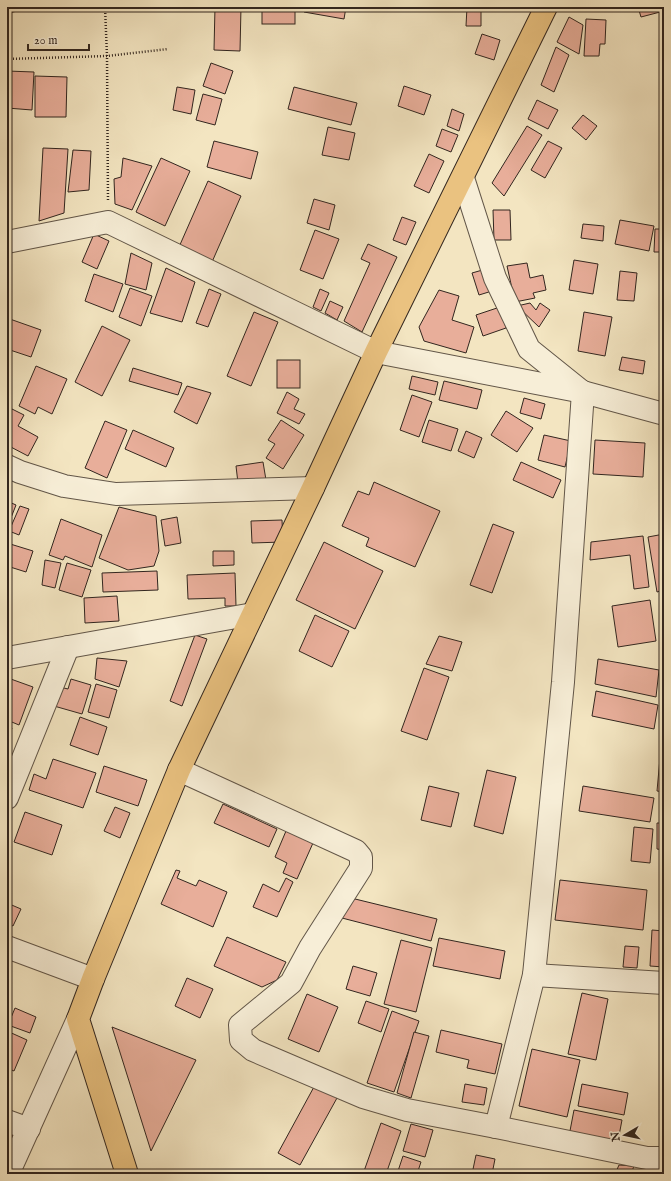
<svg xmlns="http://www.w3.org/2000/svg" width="671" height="1181" viewBox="0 0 671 1181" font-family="'IM FELL English',serif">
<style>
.building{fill:#e8ae9a;stroke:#32261f}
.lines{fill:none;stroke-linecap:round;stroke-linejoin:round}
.minor-casing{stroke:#625648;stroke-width:24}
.major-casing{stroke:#32261f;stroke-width:24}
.path{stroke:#32261f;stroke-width:2.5;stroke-dasharray:1 2;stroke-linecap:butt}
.minor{stroke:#f7eed7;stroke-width:22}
.major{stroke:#eac280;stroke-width:22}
</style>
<rect width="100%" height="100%" fill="#f3e5c1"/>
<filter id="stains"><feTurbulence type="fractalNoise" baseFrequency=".005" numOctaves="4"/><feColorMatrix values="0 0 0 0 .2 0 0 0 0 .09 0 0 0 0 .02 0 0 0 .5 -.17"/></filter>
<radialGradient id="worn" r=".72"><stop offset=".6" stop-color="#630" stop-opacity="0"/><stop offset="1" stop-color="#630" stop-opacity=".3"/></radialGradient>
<g class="building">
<path d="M 7,7 L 20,7 L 21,10 L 9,13 Z"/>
<path d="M 215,7 L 241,7 L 240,51 L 214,50 Z"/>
<rect x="262" y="7" width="33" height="17"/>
<path d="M 305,7 L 346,7 L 344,19 L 304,12 Z"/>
<path d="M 467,7 L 481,7 L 481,26 L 466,26 Z"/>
<path d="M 638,7 L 664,7 L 664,11 L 641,17 Z"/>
<path d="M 569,17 L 583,25 L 579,54 L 557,42 Z"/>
<path d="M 586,19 L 606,20 L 605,44 L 600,44 L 599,56 L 584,56 Z"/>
<path d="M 482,34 L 500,40 L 494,60 L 475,54 Z"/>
<path d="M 556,47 L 569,55 L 554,92 L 541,85 Z"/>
<path d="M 211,63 L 233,71 L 225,94 L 203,86 Z"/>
<path d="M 7,71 L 34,72 L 32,110 L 7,108 Z"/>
<path d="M 35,76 L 67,77 L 66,117 L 35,117 Z"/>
<path d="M 404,86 L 431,95 L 424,115 L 398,106 Z"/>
<path d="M 177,87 L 195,90 L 191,114 L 173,110 Z"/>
<path d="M 294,87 L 357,103 L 351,125 L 288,109 Z"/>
<path d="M 203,94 L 222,99 L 215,125 L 196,120 Z"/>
<path d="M 537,100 L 558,110 L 548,129 L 528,119 Z"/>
<path d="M 452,109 L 464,114 L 459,131 L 447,126 Z"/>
<path d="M 583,115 L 597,126 L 586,140 L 572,128 Z"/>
<path d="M 527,126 L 542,135 L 504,196 L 492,183 Z"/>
<path d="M 328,127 L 355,133 L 349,160 L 322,155 Z"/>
<path d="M 442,129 L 458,135 L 451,152 L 436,146 Z"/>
<path d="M 214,141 L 258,152 L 251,179 L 207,167 Z"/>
<path d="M 548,141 L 562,148 L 545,178 L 531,170 Z"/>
<path d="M 43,148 L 68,149 L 64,213 L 39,221 Z"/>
<path d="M 73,150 L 91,151 L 89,190 L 68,192 Z"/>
<path d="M 429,154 L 444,161 L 429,193 L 414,186 Z"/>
<path d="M 123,158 L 152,166 L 132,210 L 115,204 L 114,179 L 121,177 Z"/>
<path d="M 161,158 L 190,171 L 165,226 L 136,212 Z"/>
<path d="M 208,181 L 241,196 L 212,262 L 179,247 Z"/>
<path d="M 314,199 L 335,205 L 329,230 L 307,223 Z"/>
<path d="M 493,210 L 510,210 L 511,240 L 494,240 Z"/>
<path d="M 402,217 L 416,222 L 406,245 L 393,240 Z"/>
<path d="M 620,220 L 654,226 L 649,251 L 615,244 Z"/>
<path d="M 583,224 L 604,226 L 603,241 L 581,238 Z"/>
<path d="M 655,229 L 664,229 L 664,252 L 654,252 Z"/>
<path d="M 315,230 L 339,239 L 323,279 L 300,270 Z"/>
<path d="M 94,234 L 109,241 L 97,269 L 82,262 Z"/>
<path d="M 368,244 L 397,257 L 362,332 L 344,321 L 370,263 L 361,259 Z"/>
<path d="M 131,253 L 152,263 L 146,290 L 125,284 Z"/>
<path d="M 662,255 L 664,255 L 664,270 L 662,269 Z"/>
<path d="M 574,260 L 598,264 L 593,294 L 569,290 Z"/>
<path d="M 527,263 L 530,278 L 543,275 L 546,290 L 533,293 L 535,298 L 515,302 L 507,266 Z"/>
<path d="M 166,268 L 195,282 L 182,322 L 150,313 Z"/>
<path d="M 486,269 L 492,291 L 479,295 L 472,273 Z"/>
<path d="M 620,271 L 637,273 L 634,301 L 617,300 Z"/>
<path d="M 94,274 L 123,284 L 113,312 L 85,301 Z"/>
<path d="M 130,288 L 152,296 L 141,326 L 119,317 Z"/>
<path d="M 209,289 L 221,294 L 208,327 L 196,323 Z"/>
<path d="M 320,289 L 329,293 L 321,311 L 313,307 Z"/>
<path d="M 439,290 L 459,296 L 452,320 L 474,327 L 466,353 L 424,341 L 419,327 Z"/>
<path d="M 330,301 L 343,307 L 337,320 L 325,313 Z"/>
<path d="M 530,303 L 536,310 L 540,303 L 550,310 L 539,327 L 517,306 Z"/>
<path d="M 500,307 L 506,328 L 483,336 L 476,315 Z"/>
<path d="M 254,312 L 278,322 L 251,386 L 227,376 Z"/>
<path d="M 584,312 L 612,317 L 605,356 L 578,351 Z"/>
<path d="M 7,318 L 41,330 L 31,357 L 7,349 Z"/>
<path d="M 102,326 L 130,340 L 102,396 L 75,382 Z"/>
<path d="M 622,357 L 645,361 L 643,374 L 619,370 Z"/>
<rect x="277" y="360" width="23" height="28"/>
<path d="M 36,366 L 67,379 L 52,414 L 38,407 L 35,414 L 19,406 Z"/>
<path d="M 133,368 L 182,383 L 178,395 L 129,381 Z"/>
<path d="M 412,376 L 438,382 L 435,395 L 409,389 Z"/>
<path d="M 444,381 L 482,390 L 477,409 L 439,400 Z"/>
<path d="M 187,386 L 211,393 L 197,424 L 174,412 Z"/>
<path d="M 287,392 L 299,399 L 294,409 L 305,414 L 299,424 L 277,413 Z"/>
<path d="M 412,395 L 432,402 L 419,437 L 400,430 Z"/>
<path d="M 524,398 L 545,404 L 541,419 L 520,413 Z"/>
<path d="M 12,409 L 24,415 L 18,426 L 38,437 L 28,456 L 7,445 L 7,418 Z"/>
<path d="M 506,411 L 533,428 L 517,452 L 491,435 Z"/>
<path d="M 281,420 L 304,435 L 283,469 L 266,458 L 275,444 L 268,440 Z"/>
<path d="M 429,420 L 458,429 L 451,451 L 422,442 Z"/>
<path d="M 105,421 L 127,430 L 107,478 L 85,468 Z"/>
<path d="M 133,430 L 174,448 L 166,467 L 125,449 Z"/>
<path d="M 466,431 L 482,438 L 474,458 L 458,451 Z"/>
<path d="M 544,435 L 571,441 L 565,467 L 538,460 Z"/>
<path d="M 595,440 L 645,443 L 643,477 L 593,474 Z"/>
<path d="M 263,462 L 266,480 L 238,483 L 236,466 Z"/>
<path d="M 521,462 L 561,480 L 553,498 L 513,480 Z"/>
<path d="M 374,482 L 440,511 L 415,567 L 366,546 L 369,538 L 342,526 L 358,491 L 369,495 Z"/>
<path d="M 7,501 L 16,505 L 7,528 Z"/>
<path d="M 20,506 L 29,509 L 19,535 L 9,531 Z"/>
<path d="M 119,507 L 156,516 L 159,551 L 154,566 L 128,570 L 99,558 Z"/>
<path d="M 177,517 L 181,543 L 165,546 L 161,520 Z"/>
<path d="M 61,519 L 102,535 L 92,567 L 65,556 L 63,560 L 49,555 Z"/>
<path d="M 282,520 L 283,542 L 252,543 L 251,521 Z"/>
<path d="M 493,524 L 514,532 L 492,593 L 470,585 Z"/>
<path d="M 664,534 L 664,590 L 657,592 L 648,537 Z"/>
<path d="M 643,536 L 649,587 L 634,589 L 630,555 L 590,560 L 591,542 Z"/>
<path d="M 324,542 L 383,571 L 355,629 L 296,600 Z"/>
<path d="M 7,543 L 33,551 L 26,572 L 7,566 Z"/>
<path d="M 213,551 L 234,551 L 234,565 L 213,566 Z"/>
<path d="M 45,560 L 61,563 L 55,588 L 42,585 Z"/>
<path d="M 67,563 L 91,570 L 82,597 L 59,590 Z"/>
<path d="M 157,571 L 158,590 L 103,592 L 102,573 Z"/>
<path d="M 235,573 L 236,606 L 225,606 L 225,598 L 188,599 L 187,575 Z"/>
<path d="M 117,596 L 119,621 L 85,623 L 84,598 Z"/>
<path d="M 650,600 L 656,641 L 618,647 L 612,606 Z"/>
<path d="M 315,615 L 349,631 L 332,667 L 299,651 Z"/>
<path d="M 195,635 L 207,639 L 182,706 L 170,701 Z"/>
<path d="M 439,636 L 462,642 L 452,671 L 426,664 Z"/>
<path d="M 97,658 L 127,661 L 119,687 L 95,679 Z"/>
<path d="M 598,659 L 659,670 L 656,697 L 595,684 Z"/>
<path d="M 424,668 L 449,677 L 427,740 L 401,731 Z"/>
<path d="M 8,678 L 33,687 L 19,725 L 7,720 L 7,682 Z"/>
<path d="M 71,679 L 91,685 L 82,714 L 54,706 L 60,687 L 68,689 Z"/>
<path d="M 96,684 L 117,690 L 109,718 L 88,712 Z"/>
<path d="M 596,691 L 658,705 L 654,729 L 592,716 Z"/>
<path d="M 80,717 L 107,727 L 98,755 L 70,745 Z"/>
<path d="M 7,727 L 12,728 L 7,741 Z"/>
<path d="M 661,747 L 664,747 L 664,792 L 657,791 Z"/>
<path d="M 53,759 L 96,773 L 83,808 L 29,790 L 34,774 L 46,779 Z"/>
<path d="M 104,766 L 147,780 L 138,806 L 96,792 Z"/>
<path d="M 487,770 L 516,777 L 503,834 L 474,826 Z"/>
<path d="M 429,786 L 459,793 L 451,827 L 421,820 Z"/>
<path d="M 583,786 L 654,798 L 650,822 L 579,811 Z"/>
<path d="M 223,804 L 277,829 L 269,847 L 214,823 Z"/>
<path d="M 115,807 L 130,813 L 120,838 L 104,831 Z"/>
<path d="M 25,812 L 62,825 L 52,855 L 14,842 Z"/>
<path d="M 657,823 L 664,823 L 664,850 L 657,849 Z"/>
<path d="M 634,827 L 653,829 L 650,863 L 631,861 Z"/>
<path d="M 286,831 L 313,843 L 297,879 L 283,873 L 287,863 L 275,857 Z"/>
<path d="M 176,870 L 180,871 L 177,878 L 196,886 L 199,880 L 227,892 L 213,927 L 161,904 Z"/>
<path d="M 286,878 L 293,882 L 277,917 L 253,907 L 263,884 L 279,892 Z"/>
<path d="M 560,880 L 647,890 L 643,930 L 555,920 Z"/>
<path d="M 351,898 L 437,919 L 431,941 L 342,918 Z"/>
<path d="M 7,903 L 21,909 L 13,926 L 7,923 Z"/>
<path d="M 652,930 L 664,931 L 664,967 L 650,966 Z"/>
<path d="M 227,937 L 286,962 L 277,980 L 262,987 L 214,966 Z"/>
<path d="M 439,938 L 505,951 L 500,979 L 433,966 Z"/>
<path d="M 401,940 L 432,948 L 416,1012 L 384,1004 Z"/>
<path d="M 625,946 L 639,947 L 637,968 L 623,967 Z"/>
<path d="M 353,966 L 377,973 L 370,996 L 346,989 Z"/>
<path d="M 187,978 L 213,989 L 200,1018 L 175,1006 Z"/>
<path d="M 582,993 L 608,999 L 596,1060 L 568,1054 Z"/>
<path d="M 307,994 L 338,1007 L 319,1052 L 288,1039 Z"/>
<path d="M 366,1001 L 389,1009 L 381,1032 L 358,1023 Z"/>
<path d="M 15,1008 L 36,1017 L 30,1033 L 8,1025 Z"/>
<path d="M 392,1011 L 419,1021 L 394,1092 L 367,1083 Z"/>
<path d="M 112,1027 L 196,1060 L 151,1151 Z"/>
<path d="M 441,1030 L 502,1044 L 495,1074 L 467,1068 L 469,1060 L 436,1052 Z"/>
<path d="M 7,1031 L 27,1040 L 14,1071 L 7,1068 Z"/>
<path d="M 414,1032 L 429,1036 L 411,1098 L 397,1093 Z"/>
<path d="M 532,1049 L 580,1060 L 567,1117 L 519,1106 Z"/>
<path d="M 465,1084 L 487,1088 L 484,1105 L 462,1102 Z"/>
<path d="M 582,1084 L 628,1093 L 624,1115 L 578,1106 Z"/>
<path d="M 315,1085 L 337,1098 L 300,1165 L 278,1153 Z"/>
<path d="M 574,1110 L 622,1120 L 617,1146 L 569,1136 Z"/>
<path d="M 381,1123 L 401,1131 L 386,1174 L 363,1174 Z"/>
<path d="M 411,1124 L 433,1130 L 425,1157 L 403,1151 Z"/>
<path d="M 476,1155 L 495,1159 L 492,1174 L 472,1174 Z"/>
<path d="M 403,1156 L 421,1162 L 417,1174 L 397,1174 Z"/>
<path d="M 619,1165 L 634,1166 L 631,1174 L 615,1174 Z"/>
</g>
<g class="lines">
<defs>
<g id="minor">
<path d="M 463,178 L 495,278 L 529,349 L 580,390"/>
<path d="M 7,242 L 108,222 L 376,352 L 583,392 L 664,414"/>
<path d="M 7,466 L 20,472 L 64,486 L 116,494 L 313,488"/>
<path d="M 7,658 L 253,614"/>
<path d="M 179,770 L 356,851 L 361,857 L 361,868 L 310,948 L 291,983 L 240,1025 L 241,1040 L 253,1050 L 363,1097 L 407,1110 L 496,1127 L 647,1158 L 664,1158"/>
<path d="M 7,798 L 68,647"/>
<path d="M 7,947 L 93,979"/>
<path d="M 534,975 L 664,983"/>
<path d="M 7,1121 L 29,1129"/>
<path d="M 496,1127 L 534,975 L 563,682 L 583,392"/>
<path d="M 8,1174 L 78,1019"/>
</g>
<path id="major" d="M 127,1174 L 78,1019 L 93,979 L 179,770 L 313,488 L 376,352 L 546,7"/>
</defs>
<use href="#minor" class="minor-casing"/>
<use href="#major" class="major-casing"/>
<g class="path">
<path d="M 105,7 L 107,56 L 108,202"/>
<path d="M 7,59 L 107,56 L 168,49"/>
</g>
<use href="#minor" class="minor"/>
<use href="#major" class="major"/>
</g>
<rect width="671" height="1181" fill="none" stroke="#f3e5c1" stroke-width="24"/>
<rect x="8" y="8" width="655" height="1165" fill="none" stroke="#32261f" stroke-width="2"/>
<rect x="12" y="12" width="647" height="1157" fill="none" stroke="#32261f"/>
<g transform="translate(625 1135) rotate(261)" stroke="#f7eed7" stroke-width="3" paint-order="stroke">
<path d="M0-3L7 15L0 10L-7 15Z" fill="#32261f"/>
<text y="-6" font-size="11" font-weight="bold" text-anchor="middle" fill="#32261f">N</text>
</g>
<path d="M28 44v6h61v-6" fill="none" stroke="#32261f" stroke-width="2"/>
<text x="34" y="44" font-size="12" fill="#32261f" stroke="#f7eed7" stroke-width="3" paint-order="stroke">20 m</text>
<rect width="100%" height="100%" filter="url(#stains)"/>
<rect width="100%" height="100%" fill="url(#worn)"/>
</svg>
